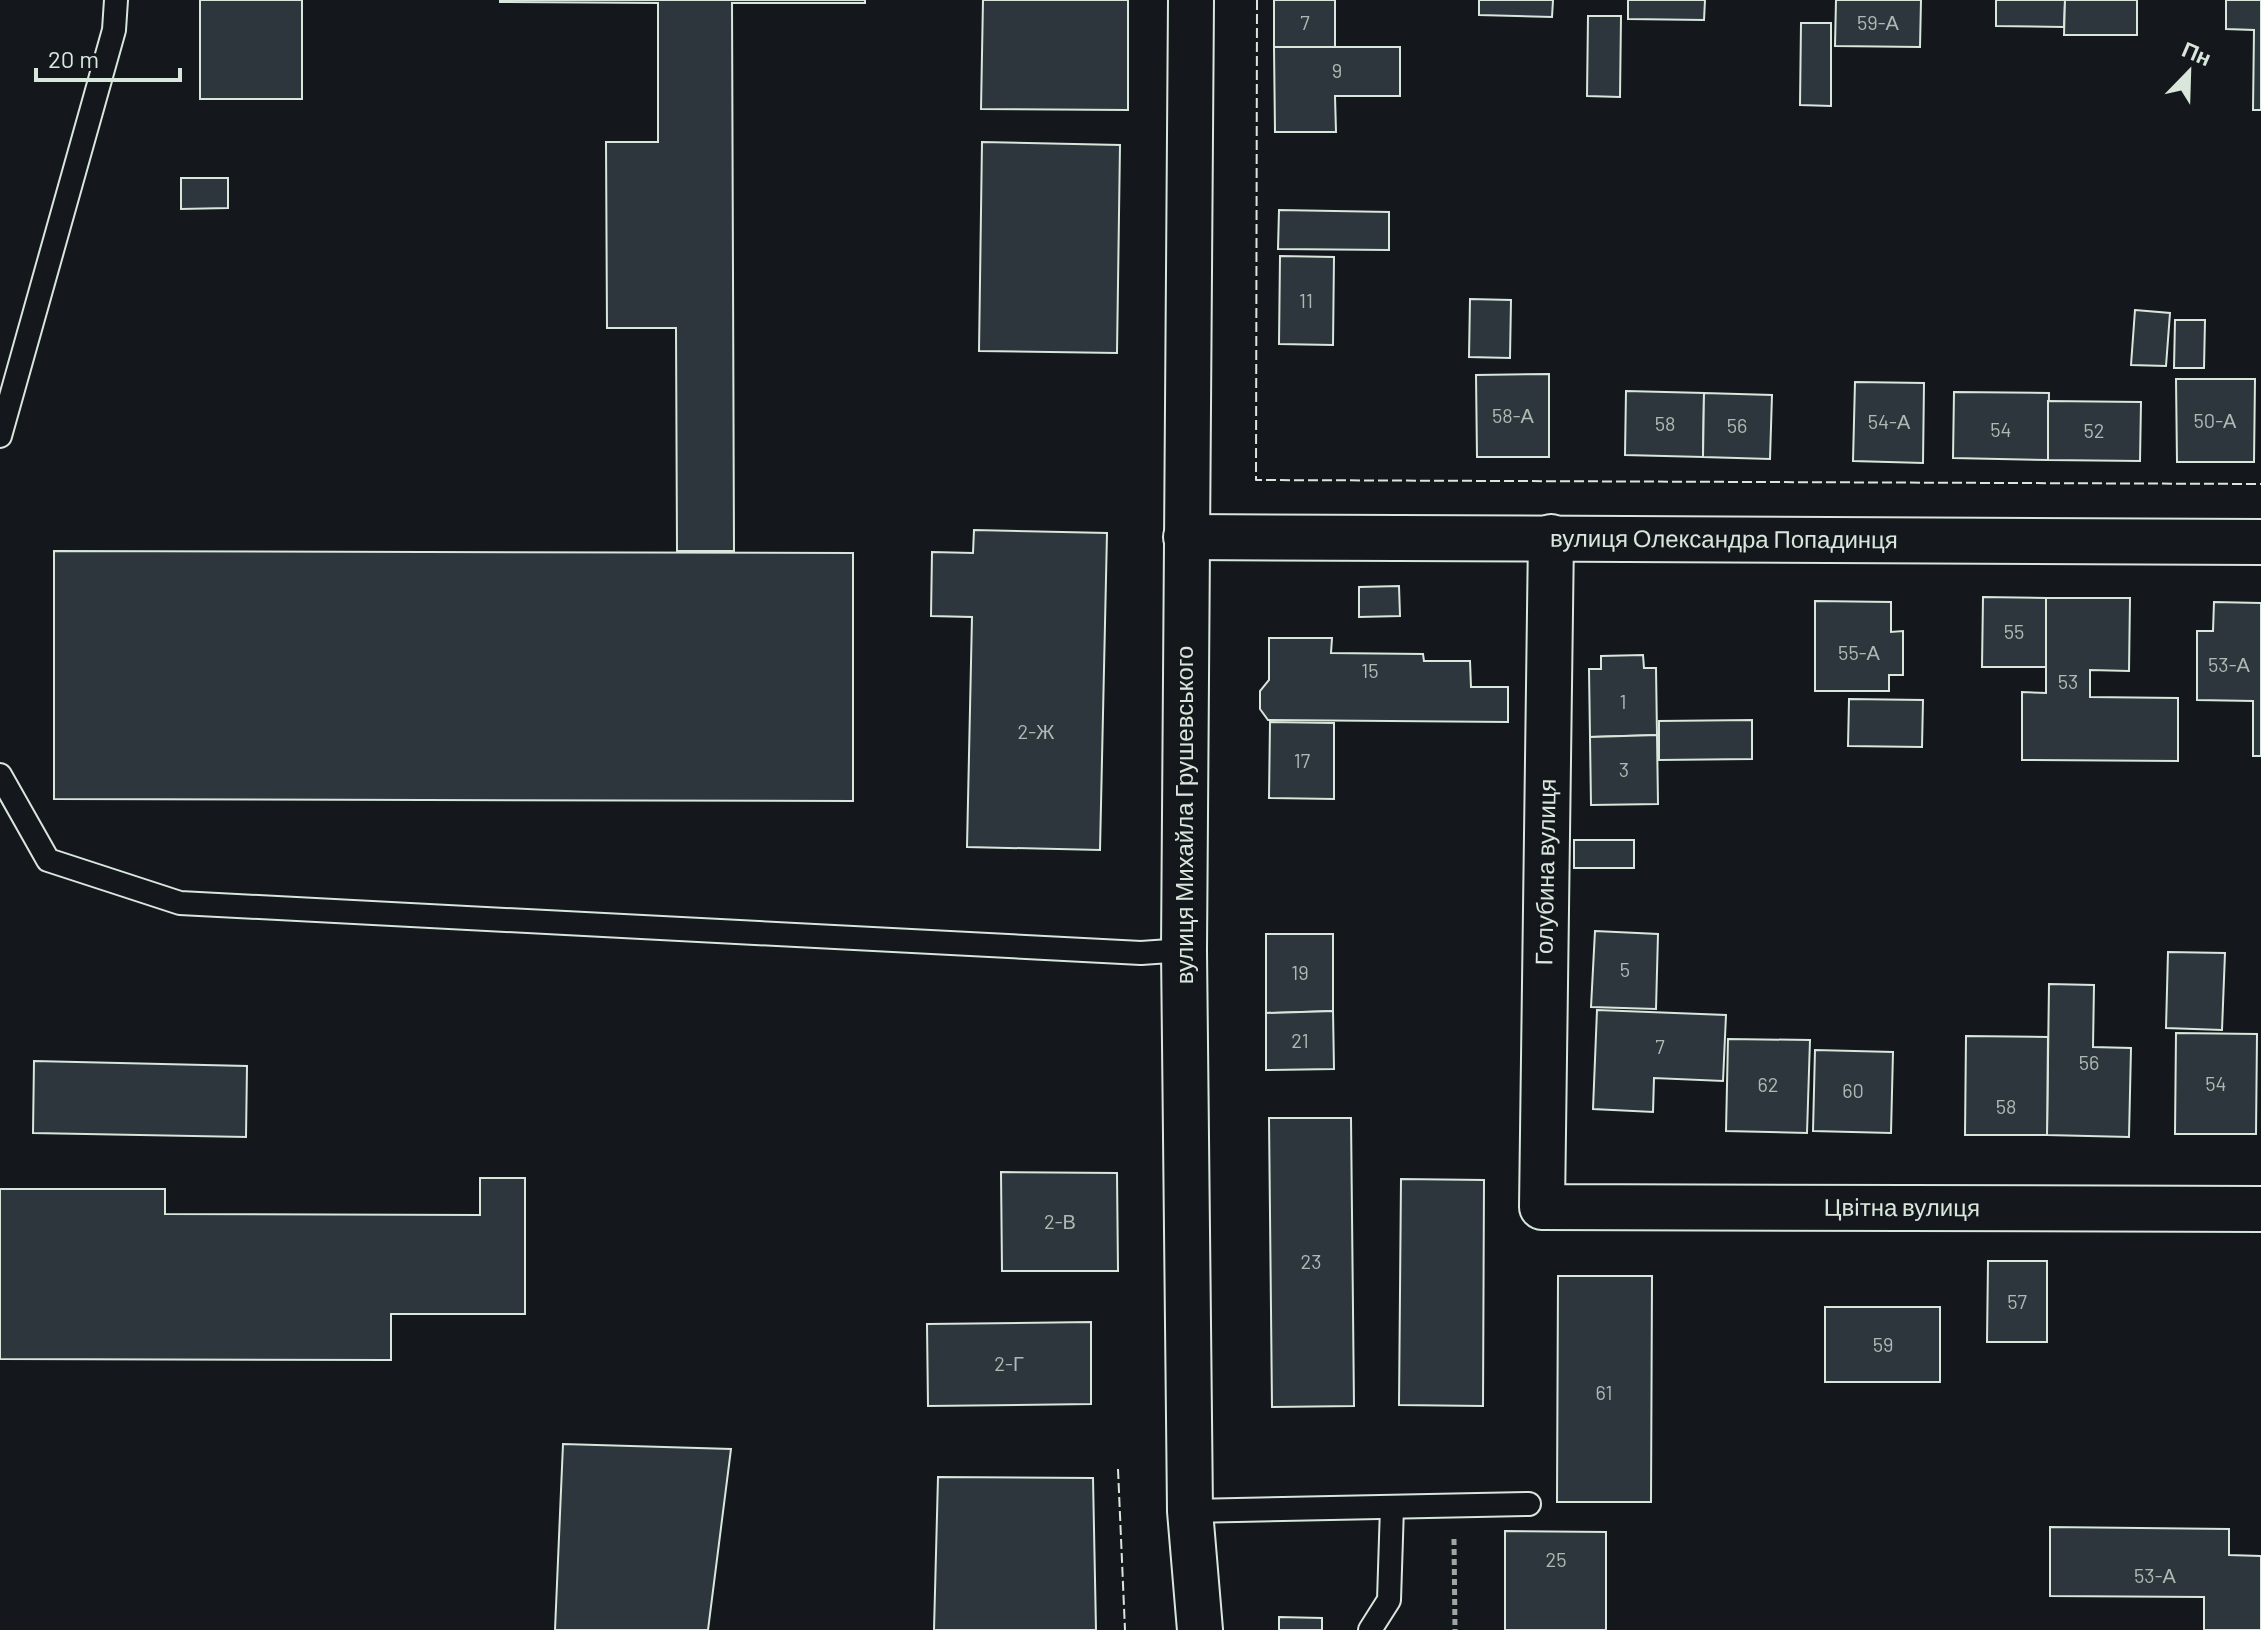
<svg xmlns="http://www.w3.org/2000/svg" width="2261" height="1630" viewBox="0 0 2261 1630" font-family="Barlow,sans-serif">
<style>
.building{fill:#2c363c;stroke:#d8e6dc;stroke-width:2}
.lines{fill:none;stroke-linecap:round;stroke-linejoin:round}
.service-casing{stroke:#d8e6dc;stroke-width:26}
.minor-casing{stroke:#d8e6dc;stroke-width:48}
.tertiary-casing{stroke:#d8e6dc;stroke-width:48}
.path{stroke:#9da8a2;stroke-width:5;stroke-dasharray:6 4;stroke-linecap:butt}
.service{stroke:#14181c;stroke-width:22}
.minor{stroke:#14181c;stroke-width:44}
.tertiary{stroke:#14181c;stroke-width:44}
.fence{stroke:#d8e6dc;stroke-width:2;stroke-dasharray:10 4;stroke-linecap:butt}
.labels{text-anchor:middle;stroke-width:6;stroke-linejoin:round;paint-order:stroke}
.number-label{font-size:20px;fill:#adbab4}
.street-label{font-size:24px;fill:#d8e6dc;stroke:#14181c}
</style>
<rect width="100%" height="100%" fill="#14181c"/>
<g class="building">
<rect x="200" y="0" width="102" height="99"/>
<path d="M 500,0 L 865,0 L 865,3 L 732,3 L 734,551 L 677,551 L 676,328 L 607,328 L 606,142 L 658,142 L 658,3 L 500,2 Z"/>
<path d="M 983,0 L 1128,0 L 1128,110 L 981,109 Z"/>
<rect x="1274" y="0" width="61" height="47"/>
<path d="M 1479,0 L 1553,0 L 1552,17 L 1479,15 Z"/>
<path d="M 1628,0 L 1705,0 L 1704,20 L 1628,19 Z"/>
<path d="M 1836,0 L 1921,0 L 1920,47 L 1835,46 Z"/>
<path d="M 1996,0 L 2065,0 L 2064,27 L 1996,26 Z"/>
<path d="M 2065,0 L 2137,0 L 2137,35 L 2064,35 Z"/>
<path d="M 2226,0 L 2261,0 L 2261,110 L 2253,110 L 2254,30 L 2226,29 Z"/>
<path d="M 1588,16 L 1621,16 L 1620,97 L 1587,96 Z"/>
<path d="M 1801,23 L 1831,23 L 1831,106 L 1800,105 Z"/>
<path d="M 1274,47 L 1400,47 L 1400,96 L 1335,96 L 1336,132 L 1275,132 Z"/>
<path d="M 982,142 L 1120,145 L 1117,353 L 979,351 Z"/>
<path d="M 181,178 L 228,178 L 228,208 L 181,209 Z"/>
<path d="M 1279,210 L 1389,212 L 1389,250 L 1278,249 Z"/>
<path d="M 1280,256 L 1334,257 L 1333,345 L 1279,344 Z"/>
<path d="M 1470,299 L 1511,300 L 1510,358 L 1469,357 Z"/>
<path d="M 2135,310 L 2170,313 L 2166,366 L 2131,365 Z"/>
<path d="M 2175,320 L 2205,320 L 2204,368 L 2174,368 Z"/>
<path d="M 1549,374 L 1549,457 L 1477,457 L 1476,375 Z"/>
<path d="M 2176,379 L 2255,379 L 2254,462 L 2177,462 Z"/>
<path d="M 1855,382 L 1924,383 L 1923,463 L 1853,461 Z"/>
<path d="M 1626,391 L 1704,393 L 1703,457 L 1625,455 Z"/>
<path d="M 1954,392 L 2049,393 L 2048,460 L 1953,458 Z"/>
<path d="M 1704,393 L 1772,395 L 1770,459 L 1703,457 Z"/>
<path d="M 2048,401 L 2141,402 L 2140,461 L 2048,460 Z"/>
<path d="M 974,530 L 1107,533 L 1100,850 L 967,847 L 972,617 L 931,616 L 932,552 L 973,553 Z"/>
<path d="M 54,551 L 853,553 L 853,801 L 54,799 Z"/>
<path d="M 1399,586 L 1400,616 L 1359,617 L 1359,587 Z"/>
<path d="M 1983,597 L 2046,598 L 2046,667 L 1982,667 Z"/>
<path d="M 2046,598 L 2130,598 L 2129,671 L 2090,670 L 2090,697 L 2178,698 L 2178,761 L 2022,760 L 2022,692 L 2046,693 Z"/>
<path d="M 1815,601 L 1891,602 L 1891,632 L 1903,631 L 1903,675 L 1889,675 L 1889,691 L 1815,691 Z"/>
<path d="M 2214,602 L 2261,603 L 2261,756 L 2253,756 L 2253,701 L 2197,700 L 2197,631 L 2213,631 Z"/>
<path d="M 1269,638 L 1332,638 L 1331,653 L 1423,654 L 1424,661 L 1470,661 L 1471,687 L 1508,687 L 1508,722 L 1268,720 L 1260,709 L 1260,691 L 1269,680 Z"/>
<path d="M 1643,655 L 1644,668 L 1656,668 L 1657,735 L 1590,737 L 1589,669 L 1601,669 L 1601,656 Z"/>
<path d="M 1849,699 L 1923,700 L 1922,747 L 1848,746 Z"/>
<path d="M 1752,720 L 1752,759 L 1659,760 L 1659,721 Z"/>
<path d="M 1270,722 L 1334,723 L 1334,799 L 1269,798 Z"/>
<path d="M 1657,735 L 1658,804 L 1591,805 L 1590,737 Z"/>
<rect x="1574" y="840" width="60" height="28"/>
<path d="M 1595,931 L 1658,934 L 1656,1009 L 1591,1007 Z"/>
<path d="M 1266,934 L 1333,934 L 1333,1011 L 1266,1013 Z"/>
<path d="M 2168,952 L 2225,953 L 2222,1030 L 2166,1028 Z"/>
<path d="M 2049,984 L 2094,985 L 2093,1047 L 2131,1048 L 2129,1137 L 2047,1135 Z"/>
<path d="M 1597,1010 L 1726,1015 L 1723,1081 L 1654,1078 L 1653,1112 L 1593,1109 Z"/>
<path d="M 1333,1011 L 1334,1069 L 1266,1070 L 1266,1013 Z"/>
<path d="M 2176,1033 L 2257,1034 L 2256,1134 L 2175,1134 Z"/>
<path d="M 1966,1036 L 2048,1037 L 2047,1135 L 1965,1135 Z"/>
<path d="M 1728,1039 L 1810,1040 L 1807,1133 L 1726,1131 Z"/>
<path d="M 1815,1050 L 1893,1052 L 1891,1133 L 1813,1131 Z"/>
<path d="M 34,1061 L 247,1066 L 246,1137 L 33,1133 Z"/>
<path d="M 1269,1118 L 1351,1118 L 1354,1406 L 1272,1407 Z"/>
<path d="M 1001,1172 L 1117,1173 L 1118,1271 L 1002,1271 Z"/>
<path d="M 480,1178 L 525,1178 L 525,1314 L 391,1314 L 391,1360 L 0,1359 L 0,1189 L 165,1189 L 165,1214 L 480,1215 Z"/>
<path d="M 1401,1179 L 1484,1180 L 1483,1406 L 1399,1405 Z"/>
<path d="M 1988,1261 L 2047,1261 L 2047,1342 L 1987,1342 Z"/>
<path d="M 1558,1276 L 1652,1276 L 1651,1502 L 1557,1502 Z"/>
<rect x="1825" y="1307" width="115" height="75"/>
<path d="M 1091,1322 L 1091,1404 L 928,1406 L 927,1324 Z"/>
<path d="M 563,1444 L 731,1449 L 708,1630 L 555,1630 Z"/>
<path d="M 938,1477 L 1093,1478 L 1096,1630 L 934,1630 Z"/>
<path d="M 2050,1527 L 2229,1529 L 2229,1555 L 2261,1556 L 2261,1630 L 2204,1630 L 2204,1597 L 2050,1596 Z"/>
<path d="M 1505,1531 L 1606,1532 L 1606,1630 L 1505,1630 Z"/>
<path d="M 1279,1617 L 1322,1618 L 1322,1630 L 1279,1630 Z"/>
</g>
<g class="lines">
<defs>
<g id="service">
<path d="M 0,436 L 114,30 L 116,0"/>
<path d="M 0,775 L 48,860 L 180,903 L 1141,953 L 1184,950"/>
<path d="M 1190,1511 L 1529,1504"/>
<path d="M 1370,1630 L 1389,1600 L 1392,1507"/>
</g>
<g id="minor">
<path id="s1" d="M 1186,537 L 2261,542"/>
<path id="s2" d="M 1551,537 L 1542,1207 L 2261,1209"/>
</g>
<path id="tertiary" d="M 1191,0 L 1184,950 L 1190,1511 L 1200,1630"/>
</defs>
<use href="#service" class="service-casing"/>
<use href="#minor" class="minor-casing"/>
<use href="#tertiary" class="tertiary-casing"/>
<path class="path" d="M 1454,1539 L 1455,1630"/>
<use href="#service" class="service"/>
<use href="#minor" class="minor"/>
<use href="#tertiary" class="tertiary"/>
<g class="fence">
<path d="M 1257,0 L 1256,480 L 2261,484"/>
<path d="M 1118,1469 L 1125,1630"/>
</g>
</g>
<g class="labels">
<g class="number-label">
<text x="1305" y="30">7</text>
<text x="1878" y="30">59-А</text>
<text x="1337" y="78">9</text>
<text x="1306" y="308">11</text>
<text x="1513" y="423">58-А</text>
<text x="2215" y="428">50-А</text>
<text x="1889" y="429">54-А</text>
<text x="1665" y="431">58</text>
<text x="1737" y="433">56</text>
<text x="2001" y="437">54</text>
<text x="2094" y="438">52</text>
<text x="2014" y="639">55</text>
<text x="1859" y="660">55-А</text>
<text x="2229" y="672">53-А</text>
<text x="1370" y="678">15</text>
<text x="2068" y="689">53</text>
<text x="1623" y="709">1</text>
<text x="1036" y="739">2-Ж</text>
<text x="1302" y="768">17</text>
<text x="1624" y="777">3</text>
<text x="1625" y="977">5</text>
<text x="1300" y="980">19</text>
<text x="1300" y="1048">21</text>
<text x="1660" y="1054">7</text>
<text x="2089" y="1070">56</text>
<text x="2216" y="1091">54</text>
<text x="1768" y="1092">62</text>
<text x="1853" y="1098">60</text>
<text x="2006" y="1114">58</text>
<text x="1060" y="1229">2-В</text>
<text x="1311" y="1269">23</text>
<text x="2017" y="1309">57</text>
<text x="1883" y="1352">59</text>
<text x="1009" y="1371">2-Г</text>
<text x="1604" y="1400">61</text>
<text x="1556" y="1567">25</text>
<text x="2155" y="1583">53-А</text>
</g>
<g class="street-label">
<text dy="8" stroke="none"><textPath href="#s1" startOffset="538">вулиця Олександра Попадинця</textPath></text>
<text transform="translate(1185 815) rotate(-90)" y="8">вулиця Михайла Грушевського</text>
<text transform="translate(1546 872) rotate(-89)" y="8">Голубина вулиця</text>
<text dy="8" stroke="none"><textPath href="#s2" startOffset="1030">Цвітна вулиця</textPath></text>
</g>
</g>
<g transform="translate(2189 72) rotate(23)" stroke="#14181c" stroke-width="6" paint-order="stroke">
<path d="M0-6L14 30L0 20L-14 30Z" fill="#d8e6dc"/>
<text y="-12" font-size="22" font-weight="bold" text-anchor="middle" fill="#d8e6dc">Пн</text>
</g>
<path d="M36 68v12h144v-12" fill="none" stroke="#d8e6dc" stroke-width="4"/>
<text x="48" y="68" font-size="24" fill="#d8e6dc" stroke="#14181c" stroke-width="6" paint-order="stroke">20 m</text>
</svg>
